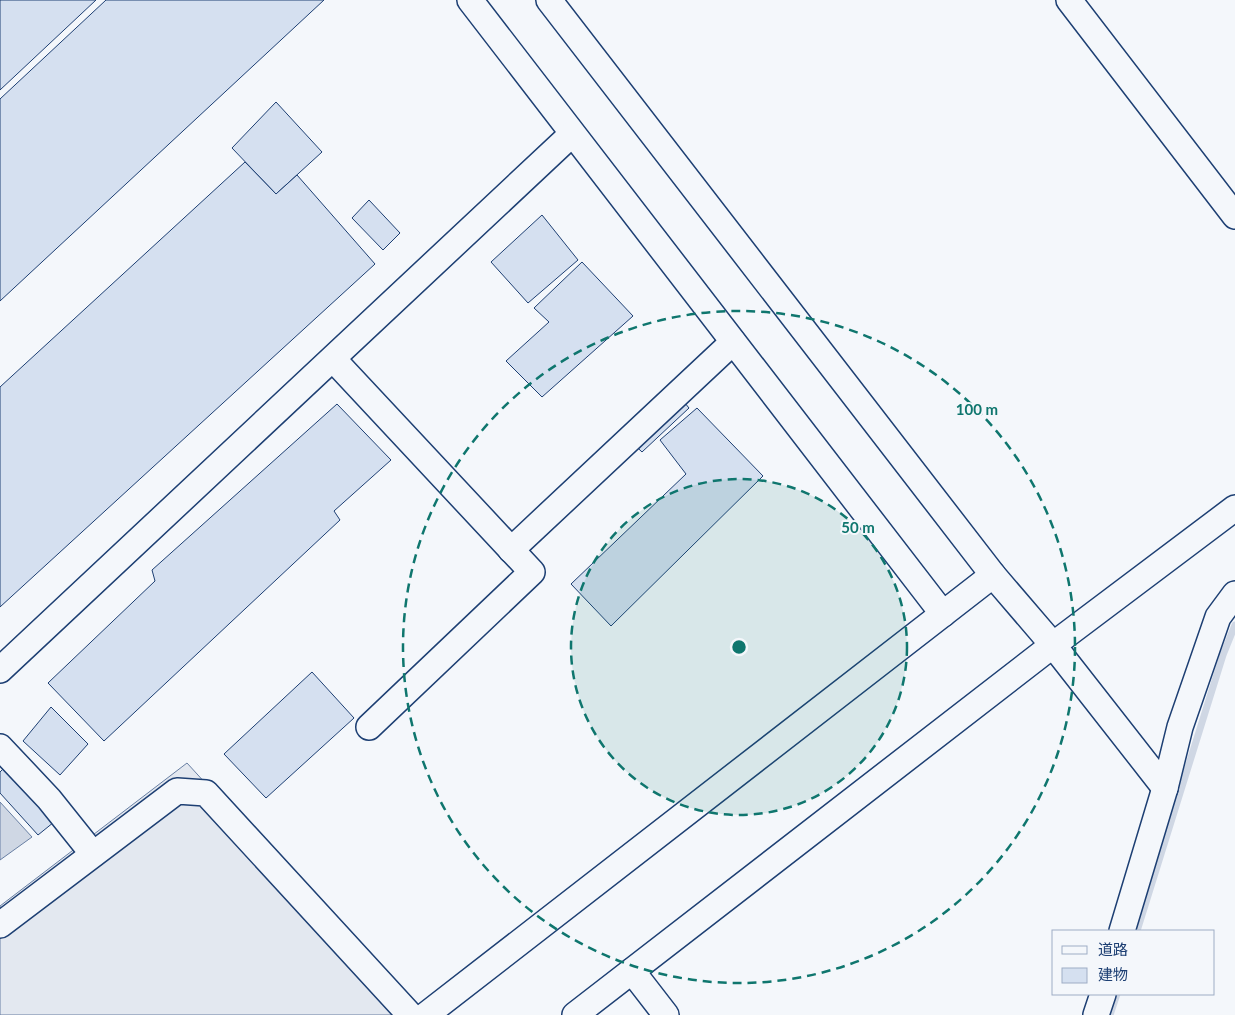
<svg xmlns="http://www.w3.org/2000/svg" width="1235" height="1015" viewBox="0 0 1235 1015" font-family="Lato,'Noto Sans JP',sans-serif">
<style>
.parking{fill:#e3e8f0;stroke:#687fa3}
.water{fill:#cfd7e4;stroke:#687fa3}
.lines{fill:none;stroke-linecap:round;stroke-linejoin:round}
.stream{stroke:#cfd7e4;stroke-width:7}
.building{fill:#d5e0f0;stroke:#1d3f73}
.minor-casing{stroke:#1d3f73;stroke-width:28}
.minor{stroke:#f4f7fb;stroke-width:25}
.ring{fill:none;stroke:#0f766e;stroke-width:2.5;stroke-dasharray:9 6}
.centre{fill:#0f766e;stroke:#f4f7fb;stroke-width:2.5}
.ring-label{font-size:15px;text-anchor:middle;font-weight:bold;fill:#0f766e;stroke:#f4f7fb;stroke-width:4;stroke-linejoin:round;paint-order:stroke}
</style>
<rect width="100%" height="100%" fill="#f4f7fb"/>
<path class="parking" d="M 187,763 L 417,1015 L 0,1015 L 0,906 Z"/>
<path class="water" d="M 0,802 L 32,837 L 0,860 Z"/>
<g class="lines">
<g class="stream">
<path d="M 1137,931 L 1223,655 L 1235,625"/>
<path d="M 1110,1015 L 1117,994"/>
</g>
</g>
<g class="building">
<path d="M 0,0 L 96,0 L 0,90 Z"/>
<path d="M 106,0 L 324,0 L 0,301 L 0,99 Z"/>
<path d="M 276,102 L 322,152 L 276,194 L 232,148 Z"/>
<path d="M 245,162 L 276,194 L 297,175 L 375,264 L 0,607 L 0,387 Z"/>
<path d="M 369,200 L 400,233 L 383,250 L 352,218 Z"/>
<path d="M 542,215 L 578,260 L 528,303 L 491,262 Z"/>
<path d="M 582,262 L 633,316 L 542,397 L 506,361 L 549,322 L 534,308 Z"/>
<path d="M 671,386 L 689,408 L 642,452 L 621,432 Z"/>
<path d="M 337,404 L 391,460 L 334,511 L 340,520 L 104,741 L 48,683 L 155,581 L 152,570 Z"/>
<path d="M 697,408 L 763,476 L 611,626 L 571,584 L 686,474 L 660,440 Z"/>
<path d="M 312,672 L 354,718 L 266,798 L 224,754 Z"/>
<path d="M 51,707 L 88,744 L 60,775 L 23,741 Z"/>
<path d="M 3,769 L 54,822 L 38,835 L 0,793 L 0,772 Z"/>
</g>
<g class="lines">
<defs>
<g id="minor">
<path d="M 470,0 L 943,614"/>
<path d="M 549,0 L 993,575 L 1053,645 L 1165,788"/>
<path d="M 1069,0 L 1235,216"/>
<path d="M 333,359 L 532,572 L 369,727"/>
<path d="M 511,550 L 733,342"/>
<path d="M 0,670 L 572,134"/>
<path d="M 0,747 L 49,799 L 93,854"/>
<path d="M 0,925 L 177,791 L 206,793 L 410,1015"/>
<path d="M 1122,931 L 1165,788 L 1180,727 L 1218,617 L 1235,594"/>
<path d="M 632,971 L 666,1015"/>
<path d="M 426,1015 L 993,575"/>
<path d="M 575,1015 L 1053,645 L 1235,508"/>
<path d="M 1096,1015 L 1103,994"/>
</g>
</defs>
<use href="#minor" class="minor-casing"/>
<use href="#minor" class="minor"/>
</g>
<circle cx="739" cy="647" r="168" fill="#0f766e" fill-opacity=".12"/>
<g class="ring">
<circle cx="739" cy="647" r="168"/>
<circle cx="739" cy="647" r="336"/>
</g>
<circle cx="739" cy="647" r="8" class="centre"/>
<g class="ring-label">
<text x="977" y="415">100 m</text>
<text x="858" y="533">50 m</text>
</g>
<rect x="1052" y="930" width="162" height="65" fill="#f4f7fb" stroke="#9eadc5"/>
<rect x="1062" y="946" width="25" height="8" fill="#f4f7fb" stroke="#9eadc5"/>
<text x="1098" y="955" font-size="15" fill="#1d3f73">道路</text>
<rect x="1062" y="968" width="25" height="15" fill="#d5e0f0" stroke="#9eadc5"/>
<text x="1098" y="980" font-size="15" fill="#1d3f73">建物</text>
</svg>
